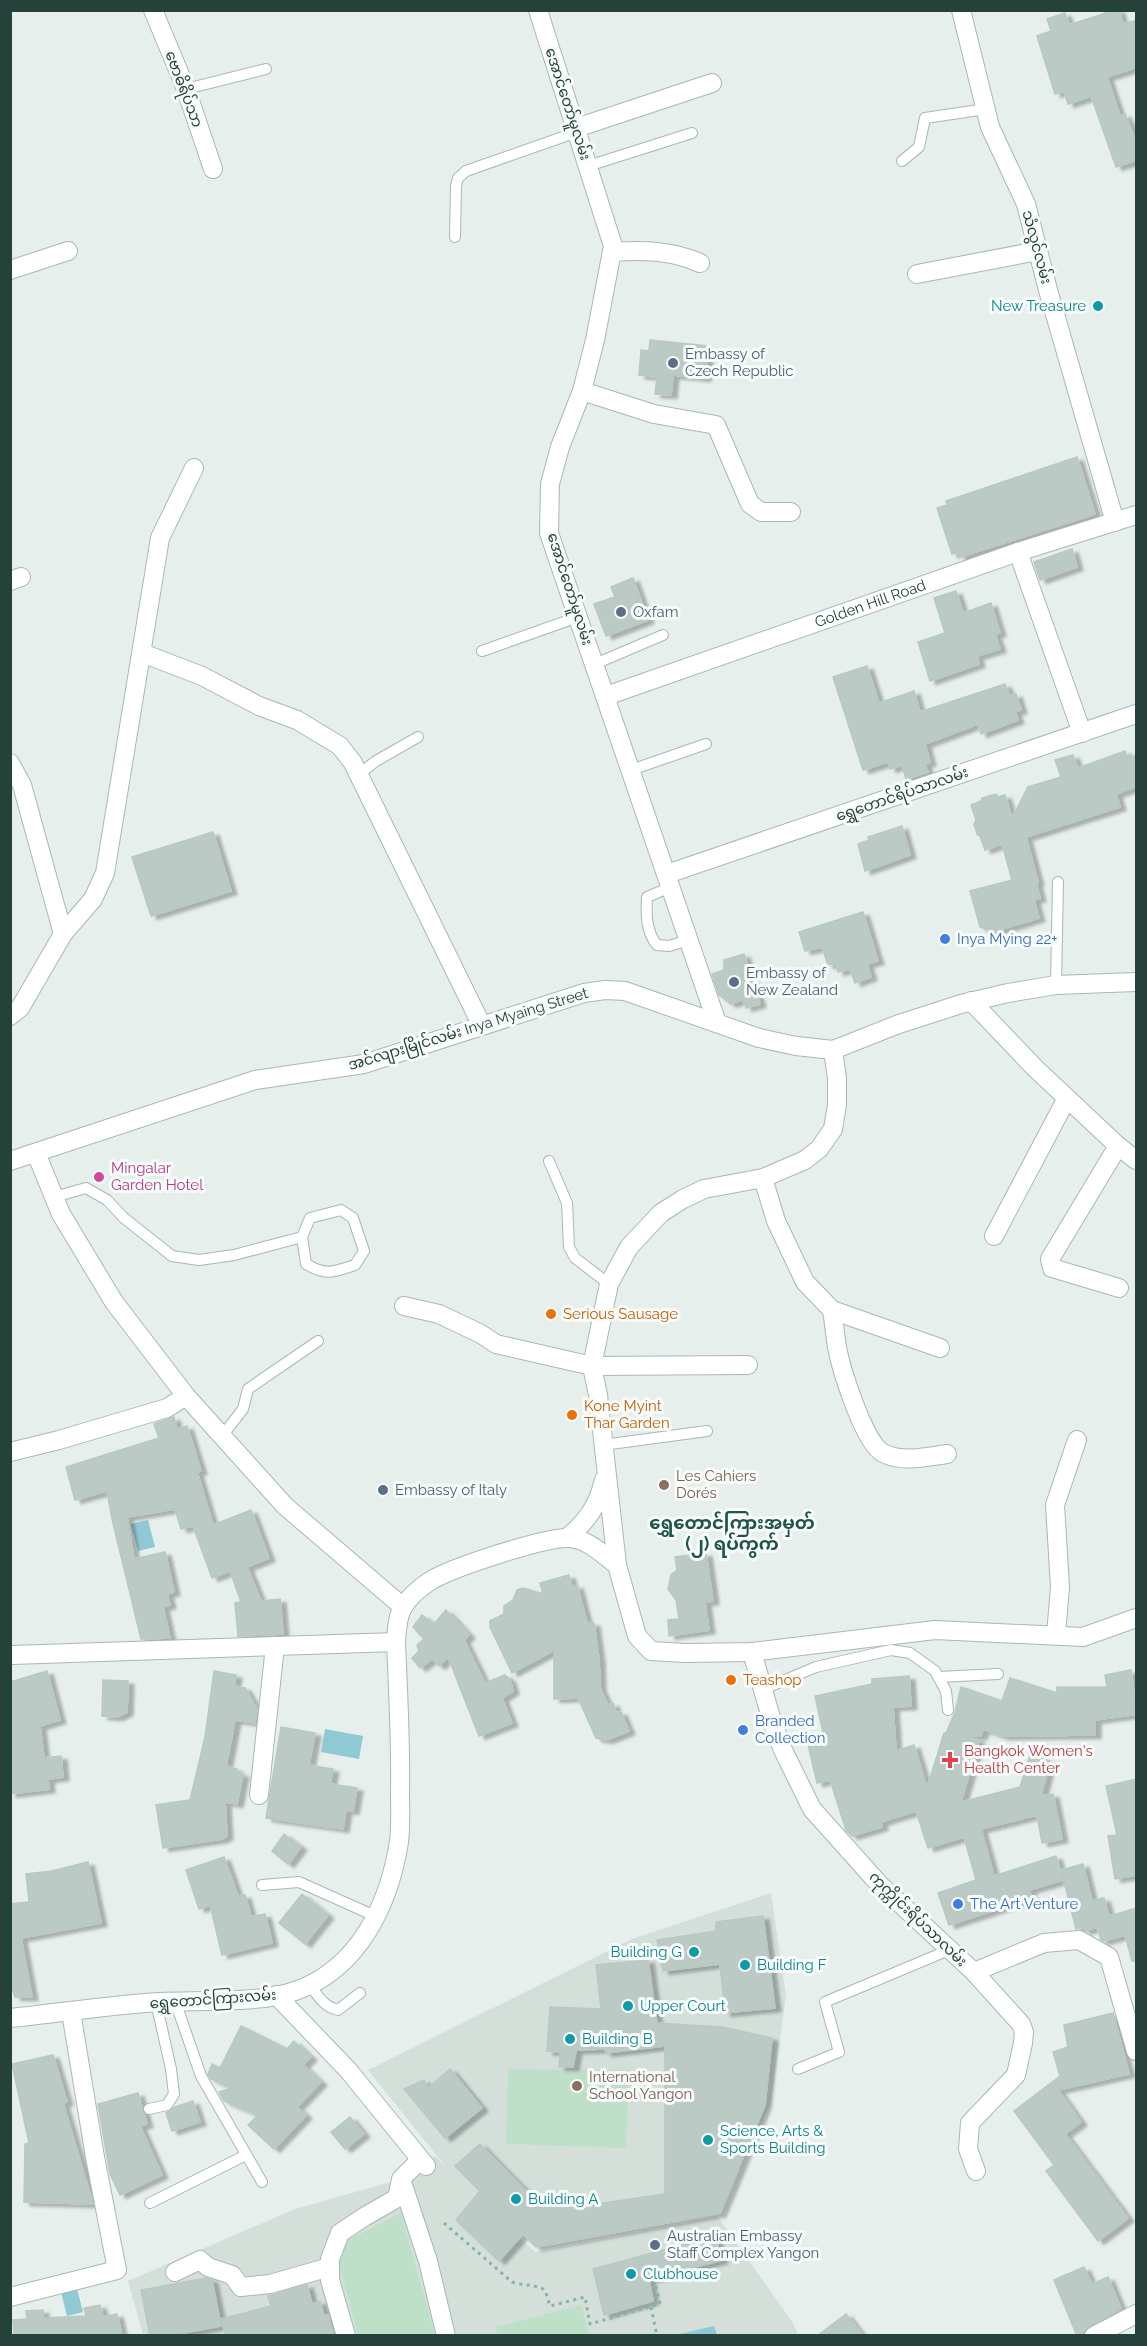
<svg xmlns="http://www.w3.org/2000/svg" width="1147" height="2346" viewBox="0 0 1147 2346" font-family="Raleway,'Noto Sans Myanmar',sans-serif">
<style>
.built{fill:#d4dfda}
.green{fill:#bfe0c8}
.water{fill:#8ec9d4}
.building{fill:#bbcac4;stroke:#b8c9c2;stroke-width:1.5;filter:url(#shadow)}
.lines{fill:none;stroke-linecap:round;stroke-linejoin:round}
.service-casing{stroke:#a8b8b2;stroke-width:12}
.minor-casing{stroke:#a8b8b2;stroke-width:20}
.path{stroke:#86b3a5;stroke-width:3;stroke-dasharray:3 4.5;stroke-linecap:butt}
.service{stroke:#fff;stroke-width:10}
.minor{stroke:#fff;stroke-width:18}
.culture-dot{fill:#0f9aa8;stroke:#f7fbf9;stroke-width:2}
.service-dot{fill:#5c6f8a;stroke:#f7fbf9;stroke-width:2}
.shop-dot{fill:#3f7fe0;stroke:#f7fbf9;stroke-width:2}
.hotel-dot{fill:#d1479c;stroke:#f7fbf9;stroke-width:2}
.food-dot{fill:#e8710a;stroke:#f7fbf9;stroke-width:2}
.education-dot{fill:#8d6e63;stroke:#f7fbf9;stroke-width:2}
.health-dot{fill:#e0444e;stroke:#f7fbf9;stroke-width:2}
.labels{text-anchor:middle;stroke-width:6;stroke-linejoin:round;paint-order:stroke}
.street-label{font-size:15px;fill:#24423a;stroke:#f7fbf9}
.culture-label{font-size:15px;fill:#0d838f;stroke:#f7fbf9;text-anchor:start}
.service-label{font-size:15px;fill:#4e5e75;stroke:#f7fbf9;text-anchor:start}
.shop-label{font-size:15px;fill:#366cbe;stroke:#f7fbf9;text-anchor:start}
.hotel-label{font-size:15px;fill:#b23c85;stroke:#f7fbf9;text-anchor:start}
.food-label{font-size:15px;fill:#c56008;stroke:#f7fbf9;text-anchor:start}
.education-label{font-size:15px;fill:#785e54;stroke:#f7fbf9;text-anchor:start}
.health-label{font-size:15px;fill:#be3a42;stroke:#f7fbf9;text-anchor:start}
.quarter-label{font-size:18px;font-weight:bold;fill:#1f5548;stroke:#f7fbf9}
</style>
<defs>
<filter id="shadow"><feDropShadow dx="6" dy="3.5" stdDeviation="1.5" flood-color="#0004"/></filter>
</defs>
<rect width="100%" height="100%" fill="#e6efeb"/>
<path class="built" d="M 771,1893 L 786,1996 L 771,2103 L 719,2214 L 537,2246 L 468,2188 L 535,2252 L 718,2217 L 793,2323 L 798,2335 L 143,2335 L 128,2281 L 295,2209 L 412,2176 L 435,2156 L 446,2167 L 368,2070 L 632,1939 Z"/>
<g class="green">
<path d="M 508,2069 L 629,2070 L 626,2148 L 506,2144 Z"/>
<path d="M 401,2213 L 435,2335 L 358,2335 L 338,2260 L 348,2240 Z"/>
<path d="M 581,2305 L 589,2335 L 498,2335 L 495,2327 Z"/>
</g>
<g class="water">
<path d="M 148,1520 L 155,1547 L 138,1551 L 131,1524 Z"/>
<path d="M 325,1729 L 363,1736 L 359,1759 L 321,1752 Z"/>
<path d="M 77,2289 L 83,2312 L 67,2316 L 61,2292 Z"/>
<path d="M 714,2326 L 717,2335 L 675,2335 Z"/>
</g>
<g class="building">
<path d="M 1105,10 L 1119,10 L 1123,24 L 1137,20 L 1137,67 L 1107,77 L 1120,116 L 1125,114 L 1137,145 L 1137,160 L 1116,167 L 1091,96 L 1068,104 L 1064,91 L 1055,94 L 1037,36 L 1051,31 L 1047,19 L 1065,13 L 1069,25 L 1106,13 Z"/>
<path d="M 650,340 L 708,346 L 705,378 L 673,375 L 671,395 L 655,394 L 657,377 L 639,375 L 641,350 L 649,351 Z"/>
<path d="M 1077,457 L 1095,514 L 960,557 L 958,552 L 952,554 L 937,508 L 947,505 L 946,501 Z"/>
<path d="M 1072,549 L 1077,567 L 1040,580 L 1034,562 Z"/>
<path d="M 633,578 L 648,620 L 606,636 L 594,604 L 615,597 L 611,587 Z"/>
<path d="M 956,591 L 963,613 L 991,603 L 1000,633 L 995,634 L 1000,649 L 977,656 L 979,664 L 930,681 L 918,642 L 945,633 L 934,598 Z"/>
<path d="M 867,666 L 879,703 L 914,691 L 920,712 L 1005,684 L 1010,696 L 1016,694 L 1021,710 L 1015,712 L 1018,720 L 981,734 L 978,724 L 925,744 L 930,762 L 925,764 L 928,772 L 906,779 L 902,765 L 890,769 L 888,762 L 863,770 L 833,677 Z"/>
<path d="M 1125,751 L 1127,758 L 1137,755 L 1137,786 L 1116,794 L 1120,807 L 1026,837 L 1038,882 L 1036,883 L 1040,898 L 1034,900 L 1039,918 L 993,932 L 980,927 L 970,891 L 1012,880 L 1002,844 L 985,850 L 980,836 L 977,834 L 974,824 L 976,820 L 971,805 L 981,801 L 982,798 L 996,794 L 998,797 L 1005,795 L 1012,818 L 1028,787 L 1061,777 L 1055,760 L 1073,755 L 1078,768 Z"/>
<path d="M 902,826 L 910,855 L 865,871 L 858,844 L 869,840 L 868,837 Z"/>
<path d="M 213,832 L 231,891 L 151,916 L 132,857 Z"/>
<path d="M 863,912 L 878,961 L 867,964 L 871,977 L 855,983 L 850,969 L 838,972 L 835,963 L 828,965 L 822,947 L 805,951 L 799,932 Z"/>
<path d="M 744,954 L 760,1004 L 746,1008 L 743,999 L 731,1004 L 719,995 L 712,974 L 724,970 L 724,960 Z"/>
<path d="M 174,1417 L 177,1429 L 187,1426 L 201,1471 L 197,1472 L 213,1525 L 251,1510 L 269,1558 L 247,1567 L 261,1601 L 280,1599 L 283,1634 L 238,1636 L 235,1603 L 241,1602 L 230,1571 L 212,1578 L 193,1526 L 181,1529 L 175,1509 L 127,1517 L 134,1559 L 165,1552 L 174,1592 L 167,1594 L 170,1605 L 163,1607 L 170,1638 L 141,1639 L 112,1519 L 107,1491 L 75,1500 L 66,1467 L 159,1438 L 154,1424 Z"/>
<path d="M 706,1553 L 713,1601 L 705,1602 L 709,1630 L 669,1636 L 668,1620 L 679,1619 L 676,1600 L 668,1589 L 671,1575 L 677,1570 L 675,1557 Z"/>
<path d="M 569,1575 L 572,1587 L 577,1585 L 587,1623 L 594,1623 L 599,1659 L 600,1688 L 608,1705 L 613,1703 L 616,1713 L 621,1712 L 629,1731 L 607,1740 L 596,1738 L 578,1698 L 554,1699 L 554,1650 L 512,1673 L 490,1627 L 490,1621 L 504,1614 L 504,1606 L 513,1600 L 517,1590 L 523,1588 L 543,1594 L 540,1583 Z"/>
<path d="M 446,1610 L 469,1635 L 464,1640 L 485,1683 L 505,1675 L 510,1680 L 513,1691 L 502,1698 L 512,1723 L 479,1736 L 448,1657 L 439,1666 L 432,1659 L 420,1668 L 412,1658 L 419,1651 L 417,1645 L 424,1639 L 413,1627 L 422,1615 L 434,1624 Z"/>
<path d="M 1131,1670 L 1137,1714 L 1095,1720 L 1095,1735 L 1003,1736 L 983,1729 L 981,1736 L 964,1736 L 979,1740 L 961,1802 L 1020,1787 L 1030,1755 L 1050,1761 L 1041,1796 L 1053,1794 L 1062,1839 L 1042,1843 L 1037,1815 L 981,1829 L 994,1876 L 1056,1856 L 1063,1880 L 1029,1890 L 1032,1898 L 949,1925 L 938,1893 L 976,1880 L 964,1837 L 928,1848 L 916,1811 L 881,1822 L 882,1827 L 852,1836 L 846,1830 L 830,1780 L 817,1783 L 808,1745 L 825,1741 L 815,1696 L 872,1684 L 872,1679 L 909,1676 L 911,1706 L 893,1707 L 896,1751 L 914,1745 L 927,1788 L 944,1733 L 946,1733 L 955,1712 L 961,1687 L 1002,1701 L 1010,1678 L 1057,1693 L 1057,1687 L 1107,1687 L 1105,1675 Z"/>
<path d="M 47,1671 L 60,1720 L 40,1726 L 44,1758 L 61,1756 L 63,1777 L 48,1779 L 49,1789 L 10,1794 L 10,1682 Z"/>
<path d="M 214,1671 L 236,1675 L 234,1686 L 245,1688 L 257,1709 L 255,1723 L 235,1720 L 226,1766 L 237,1769 L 236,1772 L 243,1774 L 237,1804 L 225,1802 L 227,1836 L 222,1839 L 163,1848 L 156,1805 L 190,1800 L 205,1737 Z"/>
<path d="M 103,1680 L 128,1681 L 127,1712 L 117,1717 L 102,1716 Z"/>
<path d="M 281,1727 L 315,1733 L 309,1765 L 333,1769 L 330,1784 L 357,1788 L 353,1811 L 346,1810 L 343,1829 L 266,1818 Z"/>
<path d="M 1137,1779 L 1137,1875 L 1115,1879 L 1108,1836 L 1117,1835 L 1106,1786 Z"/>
<path d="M 284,1834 L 301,1847 L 288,1864 L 272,1851 Z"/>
<path d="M 224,1857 L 238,1896 L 245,1895 L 251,1917 L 265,1914 L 272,1943 L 222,1955 L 210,1905 L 199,1909 L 186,1870 Z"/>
<path d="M 88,1862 L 101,1923 L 21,1938 L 32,1997 L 15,1997 L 10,1982 L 10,1904 L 29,1902 L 26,1874 L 52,1871 Z"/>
<path d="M 1083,1864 L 1092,1901 L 1104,1898 L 1109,1916 L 1137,1908 L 1137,1961 L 1132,1961 L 1125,1935 L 1104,1941 L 1101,1940 L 1097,1927 L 1085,1931 L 1083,1927 L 1076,1929 L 1061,1870 Z"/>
<path d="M 302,1894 L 328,1915 L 305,1944 L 279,1923 Z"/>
<path d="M 763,1916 L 775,2008 L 725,2013 L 720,1964 L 663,1971 L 657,1940 L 716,1931 L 716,1922 Z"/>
<path d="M 648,1960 L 657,2023 L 722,2027 L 772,2038 L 765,2105 L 720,2213 L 536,2247 L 523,2234 L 499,2261 L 456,2220 L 480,2191 L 455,2166 L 480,2144 L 525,2190 L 559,2205 L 576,2207 L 665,2194 L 665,2046 L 606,2053 L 605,2049 L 576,2050 L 573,2067 L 559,2067 L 560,2052 L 547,2051 L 550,2007 L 601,2009 L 596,1965 Z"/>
<path d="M 1113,2013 L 1129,2074 L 1058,2090 L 1081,2122 L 1065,2134 L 1128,2218 L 1098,2241 L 1046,2171 L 1054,2165 L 1014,2111 L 1060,2076 L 1053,2052 L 1068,2047 L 1064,2025 Z"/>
<path d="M 241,2026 L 287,2049 L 294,2041 L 311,2057 L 303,2065 L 321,2082 L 297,2107 L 306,2115 L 274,2149 L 248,2125 L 258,2115 L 224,2101 L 219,2092 L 232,2088 L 211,2079 L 208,2074 L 212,2064 L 220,2068 Z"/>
<path d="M 53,2055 L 67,2102 L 63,2103 L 93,2204 L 24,2202 L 25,2144 L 29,2143 L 12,2064 Z"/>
<path d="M 450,2069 L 482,2108 L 445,2138 L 404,2089 L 424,2080 L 428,2088 Z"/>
<path d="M 138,2093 L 147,2124 L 140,2126 L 162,2175 L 120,2195 L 110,2174 L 98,2104 Z"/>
<path d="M 193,2101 L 200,2122 L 172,2131 L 166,2113 L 175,2107 Z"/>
<path d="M 350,2117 L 364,2134 L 345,2149 L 331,2132 Z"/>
<path d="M 715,2236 L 722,2260 L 649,2279 L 653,2301 L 604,2315 L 593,2269 Z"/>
<path d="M 1084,2267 L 1092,2284 L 1108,2277 L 1121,2309 L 1089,2326 L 1083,2336 L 1077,2336 L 1054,2280 Z"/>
<path d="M 206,2278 L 212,2280 L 221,2326 L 168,2336 L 150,2336 L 141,2290 Z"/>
<path d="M 307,2285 L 312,2304 L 320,2301 L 324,2316 L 328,2315 L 334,2336 L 226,2336 L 221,2319 L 271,2306 L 268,2296 Z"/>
<path d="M 100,2305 L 103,2317 L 117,2314 L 122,2336 L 14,2336 L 13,2320 L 27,2319 L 26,2311 L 43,2310 L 43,2318 L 86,2316 L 84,2308 Z"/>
<path d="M 846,2314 L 863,2336 L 817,2336 Z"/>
</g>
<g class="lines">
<defs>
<g id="service">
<path d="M 186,89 L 266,69"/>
<path d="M 902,161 L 919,147 L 925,118 L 986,109"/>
<path d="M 588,166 L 692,133"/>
<path d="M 455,237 L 456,186 L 458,178 L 466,171 L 577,132"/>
<path d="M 482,651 L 578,617"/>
<path d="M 595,664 L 663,635"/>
<path d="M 631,770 L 706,744"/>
<path d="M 358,775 L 376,761 L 418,737"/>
<path d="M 671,887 L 647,897 C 646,914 646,932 657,945 L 669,946 L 689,940"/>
<path d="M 1056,985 L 1058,882"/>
<path d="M 549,1161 L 567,1203 L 569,1247 L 575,1258 L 609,1284"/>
<path d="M 54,1197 L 86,1188 L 107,1200 L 124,1218 L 172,1256 L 199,1260 L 234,1255 L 302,1237"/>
<path d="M 341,1210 L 353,1218 L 364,1251 L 355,1265 C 333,1272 326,1276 306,1264 L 302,1237 L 310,1218 Z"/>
<path d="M 222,1436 L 243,1409 L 248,1389 L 318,1341"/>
<path d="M 603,1445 L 707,1431"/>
<path d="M 939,1677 L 998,1674"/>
<path d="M 764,1689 L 816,1667 L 891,1650 L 910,1653 L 935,1671 L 946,1691 L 948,1710"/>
<path d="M 262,1885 L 299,1882 L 375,1916"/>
<path d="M 310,1985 C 318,1996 324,2007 338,2010 L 360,1993"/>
<path d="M 175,2001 L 201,2076 L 262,2182"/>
<path d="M 798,2069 L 839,2052 L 825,2002 L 949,1950"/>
<path d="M 149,2109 L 167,2105 L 174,2094 L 171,2069 L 156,2002"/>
<path d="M 150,2203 L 246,2155"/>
</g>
<g id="minor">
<path d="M 153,10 L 186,89 L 213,169"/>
<path d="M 538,10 L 613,246 L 595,340 L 582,391 L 560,447 L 550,484 L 549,533 L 717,1023"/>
<path d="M 961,10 L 990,127 L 1026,204 L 1048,290 L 1115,522"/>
<path d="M 576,128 L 712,83"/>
<path d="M 612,252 C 643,250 671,250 700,263"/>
<path d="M 10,270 L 68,251"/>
<path d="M 917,274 L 1038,251"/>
<path d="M 582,391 L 654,414 L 716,425 L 750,504 L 761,512 L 791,512"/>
<path d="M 1018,552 L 1082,733"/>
<path d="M 10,581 L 21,577"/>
<path d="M 142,653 L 202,676 L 259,706 L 297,720 L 340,746 L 353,763 L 481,1024"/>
<path id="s1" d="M 606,696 L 1018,552 L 1136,515"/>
<path d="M 10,763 L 22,785 L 63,934"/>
<path d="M 667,874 L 1136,714"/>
<path d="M 971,1001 L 1035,1068 L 1118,1146 L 1136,1160"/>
<path d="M 10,1016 L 20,1008 L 63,934 L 93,899 L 105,873 L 160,538 L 194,468"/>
<path d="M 833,1050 L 837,1078 L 837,1105 L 833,1129 L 819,1149 L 805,1160 L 763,1178 L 704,1189 L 683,1199 L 661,1213 L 629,1247 L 609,1284 L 592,1366 L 598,1395 L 617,1565 L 637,1636 L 651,1651 L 685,1653 L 752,1652 L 935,1630 L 1083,1637 L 1136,1618"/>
<path d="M 1118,1146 L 1050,1259 L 1052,1268 L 1119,1288"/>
<path d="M 36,1153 L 61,1214 L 114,1302 L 186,1396 L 285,1506 L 403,1607"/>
<path d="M 10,1161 L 255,1080 L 364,1064 L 584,993 L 605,990 L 625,991 L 759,1038 L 796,1046 L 833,1050 L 899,1024 L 961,1004 L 1008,993 L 1056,985 L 1136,982"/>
<path d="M 763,1178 L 776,1221 L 805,1282 L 832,1310 L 940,1348"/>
<path d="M 994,1236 L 1067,1098"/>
<path d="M 404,1306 L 439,1314 L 481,1334 L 496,1344 L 592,1366 L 748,1365"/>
<path d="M 832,1310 C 834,1322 835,1335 837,1347 C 841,1369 864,1443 883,1453 C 903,1463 925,1457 947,1454"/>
<path d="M 10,1452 L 59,1440 L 167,1408 L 186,1396"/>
<path d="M 567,1538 C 587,1521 598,1506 604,1480"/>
<path d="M 1056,1635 L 1060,1587 L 1055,1505 L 1077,1440"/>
<path d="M 752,1652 L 772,1721 L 783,1750 L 812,1809 L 880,1885 L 974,1972 L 1044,1943 L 1079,1940 L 1109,1957 L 1136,2051"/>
<path d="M 12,1655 L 396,1642"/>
<path d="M 259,1795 L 275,1646"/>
<path d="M 974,1972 L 1021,2024 L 1024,2032 L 1023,2043 L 1016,2075 L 970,2123 L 968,2149 L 976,2171"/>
<path d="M 276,1995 L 348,2070 L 426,2166"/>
<path d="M 10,2018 C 60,2013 110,2005 160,2002 C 199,2000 259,2004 295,1991 C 359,1969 389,1904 399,1842 C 401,1826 400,1808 400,1792 C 401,1742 398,1692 396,1642 C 397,1630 397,1617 403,1607 C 409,1597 421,1587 430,1581 C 451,1568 547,1536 570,1538 C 589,1540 602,1554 617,1565"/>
<path d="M 402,2182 L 428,2261 L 446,2336"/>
<path d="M 175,2272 L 200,2260 L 208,2267 L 232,2275 L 241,2287 L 270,2284 L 330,2267"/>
<path d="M 10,2297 L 117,2270 L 95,2157 L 71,2012"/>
<path d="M 346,2336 L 330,2280 L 330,2259 L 340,2233 L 364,2217 L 397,2198 L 401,2179 L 420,2160"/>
<path d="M 1094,2336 L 1136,2314"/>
</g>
</defs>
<use href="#service" class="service-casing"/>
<use href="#minor" class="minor-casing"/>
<g class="path">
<path d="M 444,2223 L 512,2282 C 524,2286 534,2284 545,2290 L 550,2306 L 585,2297 L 590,2324 L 660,2304 L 655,2282"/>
<path d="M 651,2307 L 657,2336"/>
</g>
<use href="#service" class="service"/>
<use href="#minor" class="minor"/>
</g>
<g class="culture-dot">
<circle cx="1098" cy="306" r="6"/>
<circle cx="694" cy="1952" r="6"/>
<circle cx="745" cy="1965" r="6"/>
<circle cx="628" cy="2006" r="6"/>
<circle cx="570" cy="2039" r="6"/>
<circle cx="708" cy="2140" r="6"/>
<circle cx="516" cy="2199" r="6"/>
<circle cx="631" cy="2274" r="6"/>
</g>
<g class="service-dot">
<circle cx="673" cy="363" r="6"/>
<circle cx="621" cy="612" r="6"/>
<circle cx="734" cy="982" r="6"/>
<circle cx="383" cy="1490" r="6"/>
<circle cx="655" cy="2245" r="6"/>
</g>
<g class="shop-dot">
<circle cx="945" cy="939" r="6"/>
<circle cx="743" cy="1730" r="6"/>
<circle cx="958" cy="1904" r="6"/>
</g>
<circle class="hotel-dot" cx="99" cy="1177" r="6"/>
<g class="food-dot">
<circle cx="551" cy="1314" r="6"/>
<circle cx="572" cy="1415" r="6"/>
<circle cx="731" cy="1680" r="6"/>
</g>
<g class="education-dot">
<circle cx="664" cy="1485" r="6"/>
<circle cx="577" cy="2086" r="6"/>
</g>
<path class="health-dot" d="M947 1751h6v6h6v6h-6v6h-6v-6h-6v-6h6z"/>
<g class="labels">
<g class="street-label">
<text transform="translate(184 89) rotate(69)" y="5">ဗောဓိရိပ်သာ</text>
<text transform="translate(568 104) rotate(72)" y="5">အောင်တော်မူလမ်း</text>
<text transform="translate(1037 247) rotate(75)" y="5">သံလွင်လမ်း</text>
<text transform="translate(570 589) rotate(72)" y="5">အောင်တော်မူလမ်း</text>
<text dy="5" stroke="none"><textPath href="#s1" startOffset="280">Golden Hill Road</textPath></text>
<text transform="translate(902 794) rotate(-19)" y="5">ရွှေတောင်ရိပ်သာလမ်း</text>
<text transform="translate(468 1029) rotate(-17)" y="5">အင်လျားမြိုင်လမ်း Inya Myaing Street</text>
<text transform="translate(918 1919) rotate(44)" y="5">ကုက္ကိုင်းရိပ်သာလမ်း</text>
<text transform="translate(213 1999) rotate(-4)" y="5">ရွှေတောင်ကြားလမ်း</text>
</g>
<g class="culture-label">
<text x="1086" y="311" text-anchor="end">New Treasure</text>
<text x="682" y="1957" text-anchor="end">Building G</text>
<text x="757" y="1970">Building F</text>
<text x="640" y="2011">Upper Court</text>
<text x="582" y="2044">Building B</text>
<text x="720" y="2136">Science, Arts &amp;<tspan x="720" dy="17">Sports Building</tspan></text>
<text x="528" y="2204">Building A</text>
<text x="643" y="2279">Clubhouse</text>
</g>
<g class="service-label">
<text x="685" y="359">Embassy of<tspan x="685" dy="17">Czech Republic</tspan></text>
<text x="633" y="617">Oxfam</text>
<text x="746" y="978">Embassy of<tspan x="746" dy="17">New Zealand</tspan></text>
<text x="395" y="1495">Embassy of Italy</text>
<text x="667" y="2241">Australian Embassy<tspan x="667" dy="17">Staff Complex Yangon</tspan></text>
</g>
<g class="shop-label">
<text x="957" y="944">Inya Mying 22+</text>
<text x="755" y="1726">Branded<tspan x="755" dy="17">Collection</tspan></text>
<text x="970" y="1909">The Art Venture</text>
</g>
<g class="hotel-label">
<text x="111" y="1173">Mingalar<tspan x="111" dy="17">Garden Hotel</tspan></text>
</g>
<g class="food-label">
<text x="563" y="1319">Serious Sausage</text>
<text x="584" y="1411">Kone Myint<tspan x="584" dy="17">Thar Garden</tspan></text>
<text x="743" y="1685">Teashop</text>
</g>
<g class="education-label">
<text x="676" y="1481">Les Cahiers<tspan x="676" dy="17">Dorés</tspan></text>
<text x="589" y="2082">International<tspan x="589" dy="17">School Yangon</tspan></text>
</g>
<g class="health-label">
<text x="964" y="1756">Bangkok Women's<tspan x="964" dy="17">Health Center</tspan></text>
</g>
<g class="quarter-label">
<text x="732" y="1529">ရွှေတောင်ကြားအမှတ်<tspan x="732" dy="21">(၂) ရပ်ကွက်</tspan></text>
</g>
</g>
<rect width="1147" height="2346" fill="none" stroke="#24423a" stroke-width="24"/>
</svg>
